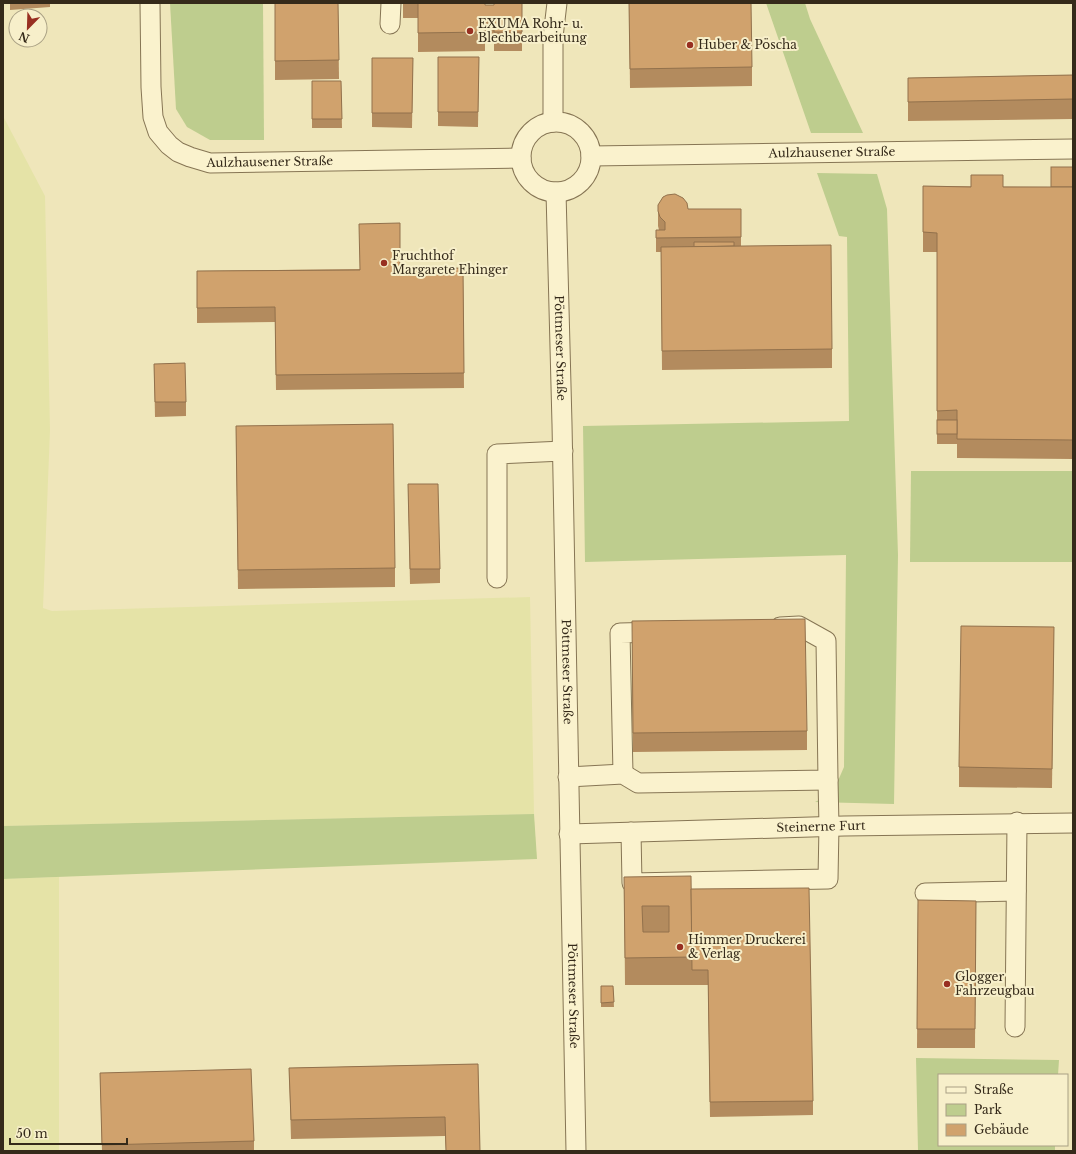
<svg xmlns="http://www.w3.org/2000/svg" width="1076" height="1154" viewBox="0 0 1076 1154" font-family="'Libre Baskerville',serif">
<style>
.farmland{fill:#e5e3a7}
.green{fill:#becd8e}
.lines{fill:none;stroke-linecap:round;stroke-linejoin:round}
.minor-casing{stroke:#867554;stroke-width:21}
.minor{stroke:#faf2cd;stroke-width:19}
.wall{fill:#b38b5e}
.building{fill:#d0a26d;stroke:#92714c;fill-rule:evenodd}
.poi-dot{fill:#982f21;stroke:#f7efca;stroke-width:1.5}
.labels{text-anchor:middle;stroke-width:4;stroke-linejoin:round;paint-order:stroke}
.poi-label{font-size:12px;fill:#352a1a;stroke:#f7efca;text-anchor:start}
.street-label{font-size:12px;fill:#352a1a;stroke:#f7efca}
</style>
<rect width="100%" height="100%" fill="#efe6ba"/>
<g class="farmland">
<path d="M 3,116 L 45,196 L 50,430 L 43,608 L 52,611 L 530,597 L 534,814 L 3,826 Z"/>
<path d="M 59,877 L 59,1151 L 3,1151 L 3,879 Z"/>
</g>
<g class="green">
<path d="M 170,3 L 263,3 L 264,140 L 210,140 L 187,127 L 176,109 Z"/>
<path d="M 766,3 L 805,3 L 810,19 L 863,133 L 811,133 Z"/>
<path d="M 817,173 L 877,174 L 887,209 L 898,555 L 894,804 L 815,802 L 827,796 L 837,783 L 844,767 L 846,555 L 585,562 L 583,426 L 849,421 L 847,237 L 839,236 Z"/>
<path d="M 911,471 L 1073,471 L 1073,562 L 910,562 Z"/>
<path d="M 534,814 L 537,859 L 3,879 L 3,826 Z"/>
<path d="M 916,1058 L 1059,1060 L 1058,1075 L 939,1075 L 939,1145 L 1055,1145 L 1055,1151 L 918,1151 Z"/>
</g>
<g class="lines">
<defs>
<g id="minor">
<path id="s1" d="M 150,3 L 151,87 L 153,117 L 158,132 L 169,145 L 178,152 L 190,157 L 210,163 L 521,158"/>
<path d="M 390,24 L 391,3"/>
<path d="M 553,122 L 553,37 L 557,3"/>
<circle cx="556" cy="157" r="35"/>
<path id="s2" d="M 591,156 L 1073,149"/>
<path id="s3" d="M 556,192 L 562,424 L 576,1151"/>
<path d="M 497,578 L 497,454 L 563,451"/>
<path d="M 623,774 L 620,633 L 658,632"/>
<path d="M 568,777 L 623,774 L 638,783 L 828,780 L 826,641 L 799,626 L 780,627"/>
<path d="M 631,832 L 632,883 L 828,879 L 829,826 L 828,780"/>
<path id="s4" d="M 569,834 L 844,826 L 1073,823"/>
<path d="M 925,893 L 1016,891"/>
<path d="M 1015,1027 L 1017,822"/>
</g>
</defs>
<use href="#minor" class="minor-casing"/>
<use href="#minor" class="minor"/>
</g>
<g class="wall">
<path d="M 10,3 L 50,3 L 50,7 L 10,10 Z"/>
<path d="M 275,3 L 338,3 L 339,79 L 275,80 Z"/>
<path d="M 403,3 L 485,3 L 485,5 L 522,32 L 522,51 L 494,51 L 494,37 L 485,38 L 485,51 L 418,52 L 418,18 L 403,18 Z"/>
<path d="M 629,3 L 752,67 L 752,86 L 630,88 Z"/>
<path d="M 438,57 L 479,57 L 478,127 L 438,126 Z"/>
<path d="M 372,58 L 413,58 L 412,128 L 372,127 Z"/>
<path d="M 1073,75 L 1073,119 L 908,121 L 908,78 Z"/>
<path d="M 312,81 L 341,81 L 342,128 L 312,128 Z"/>
<path d="M 1073,167 L 1073,459 L 957,458 L 957,435 L 957,444 L 937,444 L 937,252 L 923,252 L 923,186 L 1051,187 Z"/>
<path d="M 688,209 L 741,209 L 741,246 L 832,349 L 832,368 L 662,370 L 661,252 L 656,252 L 656,230 L 659,230 L 658,226 L 658,211 Z"/>
<path d="M 463,268 L 464,388 L 276,390 L 275,322 L 197,323 L 197,271 Z"/>
<path d="M 154,364 L 186,402 L 186,416 L 155,417 Z"/>
<path d="M 236,426 L 395,568 L 395,587 L 238,589 Z"/>
<path d="M 408,484 L 440,569 L 440,583 L 410,584 Z"/>
<path d="M 1054,627 L 1052,788 L 959,787 L 959,767 Z"/>
<path d="M 632,640 L 807,731 L 807,750 L 633,752 Z"/>
<path d="M 624,877 L 691,889 L 813,1101 L 813,1115 L 710,1117 L 708,985 L 625,985 Z"/>
<path d="M 918,900 L 976,901 L 975,1048 L 917,1048 Z"/>
<path d="M 601,986 L 613,986 L 614,1007 L 601,1007 Z"/>
<path d="M 478,1064 L 480,1151 L 446,1151 L 445,1136 L 291,1139 L 289,1068 Z"/>
<path d="M 100,1073 L 254,1141 L 254,1151 L 102,1151 Z"/>
</g>
<g class="building">
<path d="M 275,3 L 338,3 L 339,60 L 275,61 Z"/>
<path d="M 418,3 L 485,3 L 485,5 L 494,5 L 494,3 L 522,3 L 522,32 L 494,32 L 494,18 L 485,18 L 485,32 L 418,33 Z"/>
<path d="M 629,3 L 751,3 L 752,67 L 630,69 Z"/>
<path d="M 438,57 L 479,57 L 478,112 L 438,112 Z"/>
<path d="M 372,58 L 413,58 L 412,113 L 372,113 Z"/>
<path d="M 1073,75 L 1073,99 L 908,102 L 908,78 Z"/>
<path d="M 312,81 L 341,81 L 342,119 L 312,119 Z"/>
<rect x="1051" y="167" width="22" height="20"/>
<path d="M 971,175 L 1003,175 L 1003,187 L 1073,187 L 1073,440 L 957,439 L 957,410 L 937,411 L 937,233 L 923,232 L 923,186 L 971,187 Z"/>
<path d="M 675,194 L 683,198 L 687,203 L 688,209 L 741,209 L 741,237 L 656,238 L 656,230 L 665,230 L 665,222 L 660,217 L 658,211 L 658,205 L 663,197 L 667,195 Z"/>
<path d="M 400,223 L 400,269 L 463,268 L 464,373 L 276,375 L 275,307 L 197,308 L 197,271 L 360,270 L 359,224 Z"/>
<path d="M 694,242 L 734,242 L 734,246 L 694,247 Z"/>
<path d="M 831,245 L 832,349 L 662,351 L 661,247 Z"/>
<path d="M 185,363 L 186,402 L 155,402 L 154,364 Z"/>
<rect x="937" y="420" width="20" height="14"/>
<path d="M 393,424 L 395,568 L 238,570 L 236,426 Z"/>
<path d="M 408,484 L 438,484 L 440,569 L 410,569 Z"/>
<path d="M 805,619 L 807,731 L 633,733 L 632,621 Z"/>
<path d="M 961,626 L 1054,627 L 1052,769 L 959,767 Z"/>
<path d="M 691,876 L 692,957 L 625,958 L 624,877 ZM 642,906 L 669,906 L 669,932 L 643,932 Z"/>
<path d="M 809,888 L 813,1101 L 710,1102 L 708,970 L 692,970 L 691,889 Z"/>
<path d="M 918,900 L 976,901 L 975,1029 L 917,1029 Z"/>
<path d="M 601,986 L 613,986 L 614,1002 L 601,1003 Z"/>
<path d="M 478,1064 L 480,1151 L 446,1151 L 445,1117 L 291,1120 L 289,1068 Z"/>
<path d="M 251,1069 L 254,1141 L 102,1145 L 100,1073 Z"/>
</g>
<g class="poi-dot">
<circle cx="470" cy="31" r="4"/>
<circle cx="690" cy="45" r="4"/>
<circle cx="384" cy="263" r="4"/>
<circle cx="680" cy="947" r="4"/>
<circle cx="947" cy="984" r="4"/>
</g>
<g class="labels">
<g class="poi-label">
<text x="478" y="28">EXUMA Rohr- u.<tspan x="478" dy="14">Blechbearbeitung</tspan></text>
<text x="698" y="49">Huber &amp; Pöscha</text>
<text x="392" y="260">Fruchthof<tspan x="392" dy="14">Margarete Ehinger</tspan></text>
<text x="688" y="944">Himmer Druckerei<tspan x="688" dy="14">&amp; Verlag</tspan></text>
<text x="955" y="981">Glogger<tspan x="955" dy="14">Fahrzeugbau</tspan></text>
</g>
<g class="street-label">
<text dy="4" stroke="none"><textPath href="#s2" startOffset="241">Aulzhausener Straße</textPath></text>
<text dy="4" stroke="none"><textPath href="#s1" startOffset="252">Aulzhausener Straße</textPath></text>
<text dy="4" stroke="none"><textPath href="#s3" startOffset="156">Pöttmeser Straße</textPath></text>
<text dy="4" stroke="none"><textPath href="#s3" startOffset="480">Pöttmeser Straße</textPath></text>
<text dy="4" stroke="none"><textPath href="#s4" startOffset="252">Steinerne Furt</textPath></text>
<text dy="4" stroke="none"><textPath href="#s3" startOffset="804">Pöttmeser Straße</textPath></text>
</g>
</g>
<rect width="1076" height="1154" fill="none" stroke="#352a1a" stroke-width="8"/>
<rect x="938" y="1074" width="130" height="72" fill="#f7efca" stroke="#a9a084"/>
<rect x="946" y="1087" width="20" height="6" fill="#faf2cd" stroke="#a9a084"/>
<text x="974" y="1094" font-size="12" fill="#352a1a">Straße</text>
<rect x="946" y="1104" width="20" height="12" fill="#becd8e" stroke="#a9a084"/>
<text x="974" y="1114" font-size="12" fill="#352a1a">Park</text>
<rect x="946" y="1124" width="20" height="12" fill="#d0a26d" stroke="#a9a084"/>
<text x="974" y="1134" font-size="12" fill="#352a1a">Gebäude</text>
<g transform="translate(28 28) rotate(203)"><circle r="19" fill="#f7efca" stroke="#a9a084"/>
<path d="M0-3L7 15L0 10L-7 15Z" fill="#982f21"/>
<text y="-6" font-size="11" font-weight="bold" text-anchor="middle" fill="#352a1a">N</text>
</g>
<path d="M10 1138v6h117v-6" fill="none" stroke="#352a1a" stroke-width="2"/>
<text x="16" y="1138" font-size="12" fill="#352a1a" stroke="#f7efca" stroke-width="3" paint-order="stroke">50 m</text>
</svg>
